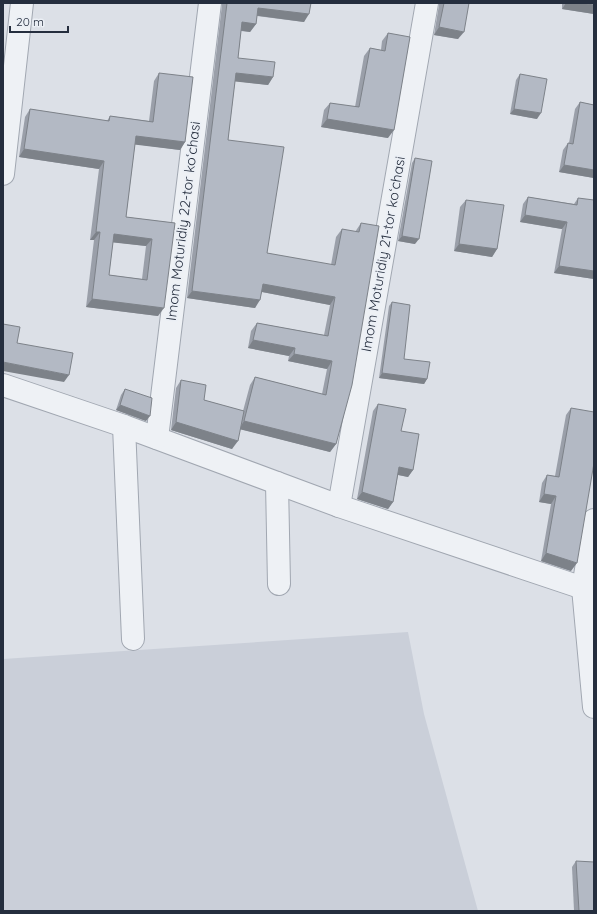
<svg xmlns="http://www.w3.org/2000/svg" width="597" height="914" viewBox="0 0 597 914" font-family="Quicksand,sans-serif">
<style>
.built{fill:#cacfd9}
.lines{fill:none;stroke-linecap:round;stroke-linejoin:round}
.minor-casing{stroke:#a1a7b1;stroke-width:24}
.minor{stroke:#eef1f5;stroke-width:22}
.wall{fill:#9a9fa9;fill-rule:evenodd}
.shaded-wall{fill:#7d8289}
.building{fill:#b3b9c4;stroke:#7d8289;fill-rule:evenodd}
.labels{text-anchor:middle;stroke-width:3.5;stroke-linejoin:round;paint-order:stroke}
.street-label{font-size:14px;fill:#252e3e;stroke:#ebeff5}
</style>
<rect width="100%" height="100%" fill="#dce0e7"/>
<path class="built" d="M 408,632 L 424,714 L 478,911 L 3,911 L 3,659 Z"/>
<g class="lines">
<defs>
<g id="minor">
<path d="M 3,174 L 22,3"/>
<path d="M 3,385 L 124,426 L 339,506 L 583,588"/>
<path d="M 124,426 L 133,639"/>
<path d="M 157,438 L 210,3"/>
<path d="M 277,483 L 279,584"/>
<path d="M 339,506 L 427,3"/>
<path d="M 594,520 L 583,588 L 594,707"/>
</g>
</defs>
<use href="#minor" class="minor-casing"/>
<use href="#minor" class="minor"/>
</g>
<g class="wall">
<path d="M 222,3 L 311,3 L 304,22 L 257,16 L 256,24 L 250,32 L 241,31 L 238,58 L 273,77 L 268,85 L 235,81 L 228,140 L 267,253 L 331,265 L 336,237 L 342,229 L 355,232 L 361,223 L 336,444 L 330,452 L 240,429 L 232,449 L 171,430 L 176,388 L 181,380 L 204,400 L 243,411 L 250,385 L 255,377 L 322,394 L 327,369 L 288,361 L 289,356 L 248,348 L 251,331 L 257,323 L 324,335 L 330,305 L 262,292 L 255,308 L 187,298 L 222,5 Z"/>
<path d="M 439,3 L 469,3 L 458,39 L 434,35 L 439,5 Z"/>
<path d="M 562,3 L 594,3 L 594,14 L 562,9 Z"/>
<path d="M 388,33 L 388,138 L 321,127 L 324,110 L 330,103 L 355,107 L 364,56 L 370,48 L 381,50 L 382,41 Z"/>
<path d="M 159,73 L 185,142 L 180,150 L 135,144 L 126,217 L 175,223 L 158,316 L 86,307 L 94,240 L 90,240 L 99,169 L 19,157 L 25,117 L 30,109 L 107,121 L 110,116 L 149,121 L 154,81 ZM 113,242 L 146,246 L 142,279 L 109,275 Z"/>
<path d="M 520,74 L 537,119 L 510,114 L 516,80 Z"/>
<path d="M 580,102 L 594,105 L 594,178 L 559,172 L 563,150 L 568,143 L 569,143 L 575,109 Z"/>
<path d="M 415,158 L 415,244 L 398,241 L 412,163 Z"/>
<path d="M 528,197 L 574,204 L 578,198 L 594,279 L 554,273 L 562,229 L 520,222 L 523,204 Z"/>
<path d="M 466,200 L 497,249 L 492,257 L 454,251 L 460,207 Z"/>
<path d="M 392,302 L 404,359 L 427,379 L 424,384 L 379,378 L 389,306 Z"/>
<path d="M 125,389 L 146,421 L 116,410 L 121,395 Z"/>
<path d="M 378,404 L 401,431 L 413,470 L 408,477 L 398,475 L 393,502 L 388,509 L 357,499 L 373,411 Z"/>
<path d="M 571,408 L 571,571 L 541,561 L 551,504 L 539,502 L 542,483 L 547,475 L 555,476 L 566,415 Z"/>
<path d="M 576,861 L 594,911 L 574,911 L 572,867 Z"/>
</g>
<g class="shaded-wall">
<path d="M 566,3 L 579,3 L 594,5 L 594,14 L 562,9 Z"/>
<path d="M 258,8 L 309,14 L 304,22 L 252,15 Z"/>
<path d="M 242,22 L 256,24 L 250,32 L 237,30 Z"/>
<path d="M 439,27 L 464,32 L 458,39 L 434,35 Z"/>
<path d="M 236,73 L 273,77 L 268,85 L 231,81 Z"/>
<path d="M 514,109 L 541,113 L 537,119 L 510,114 Z"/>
<path d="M 327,119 L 394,130 L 388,138 L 321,127 Z"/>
<path d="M 136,136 L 185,142 L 180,150 L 130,144 Z"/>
<path d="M 24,149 L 104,161 L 99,169 L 19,157 Z"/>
<path d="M 564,165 L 594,170 L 594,178 L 559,172 Z"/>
<path d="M 525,215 L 567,222 L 562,229 L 520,222 Z"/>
<path d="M 96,232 L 100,232 L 94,240 L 90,240 Z"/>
<path d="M 114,234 L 152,239 L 146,246 L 109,242 Z"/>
<path d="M 402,236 L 419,239 L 415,244 L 398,241 Z"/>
<path d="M 459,244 L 497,249 L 492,257 L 454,251 Z"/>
<path d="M 559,266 L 594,271 L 594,279 L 554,273 Z"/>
<path d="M 263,284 L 335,297 L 330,305 L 257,291 Z"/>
<path d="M 192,291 L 260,300 L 255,308 L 187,298 Z"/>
<path d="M 92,299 L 164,308 L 158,316 L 86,307 Z"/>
<path d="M 253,340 L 295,348 L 289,356 L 248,348 Z"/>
<path d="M 294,354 L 332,361 L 327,369 L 288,361 Z"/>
<path d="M 3,362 L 69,375 L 64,382 L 3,371 Z"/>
<path d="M 382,373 L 427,379 L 424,384 L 379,378 Z"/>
<path d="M 120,405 L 150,416 L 146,421 L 116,410 Z"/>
<path d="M 244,421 L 336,444 L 330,452 L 239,429 Z"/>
<path d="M 176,422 L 238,441 L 232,449 L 171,430 Z"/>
<path d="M 399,467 L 413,470 L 408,477 L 394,474 Z"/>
<path d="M 362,492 L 393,502 L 388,509 L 357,499 Z"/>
<path d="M 544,494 L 556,496 L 551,504 L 539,502 Z"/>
<path d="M 546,553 L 577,563 L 571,571 L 541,561 Z"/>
</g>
<g class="building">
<path d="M 227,3 L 311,3 L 309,14 L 258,8 L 256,24 L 242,22 L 238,58 L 275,62 L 273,77 L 236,73 L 228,140 L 284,147 L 267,253 L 335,265 L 342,229 L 359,232 L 361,223 L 379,226 L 352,385 L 336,444 L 244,421 L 255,377 L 326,395 L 332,361 L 294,354 L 295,348 L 253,340 L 257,323 L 328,336 L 335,297 L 263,284 L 260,300 L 192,291 Z"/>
<path d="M 444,3 L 469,3 L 464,32 L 439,27 Z"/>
<path d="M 579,3 L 594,3 L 594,5 Z"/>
<path d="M 388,33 L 410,37 L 394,130 L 327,119 L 330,103 L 359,107 L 370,48 L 385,51 Z"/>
<path d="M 159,73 L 193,77 L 185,142 L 136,136 L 126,217 L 175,223 L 164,308 L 92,299 L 100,232 L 96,232 L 104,161 L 24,149 L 30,109 L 109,121 L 110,116 L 153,122 ZM 114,234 L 152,239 L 147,280 L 109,275 Z"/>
<path d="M 520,74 L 547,79 L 541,113 L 514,109 Z"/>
<path d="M 580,102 L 594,105 L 594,170 L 564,165 L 568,143 L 573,144 Z"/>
<path d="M 415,158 L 432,161 L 419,239 L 402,236 Z"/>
<path d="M 528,197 L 577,205 L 578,198 L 594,200 L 594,271 L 559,266 L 567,222 L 525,215 Z"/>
<path d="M 466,200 L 504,205 L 497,249 L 459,244 Z"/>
<path d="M 392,302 L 410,305 L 404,359 L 430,362 L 427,379 L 382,373 Z"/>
<path d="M 3,324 L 20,327 L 17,343 L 73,353 L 69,375 L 3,362 Z"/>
<path d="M 181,380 L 206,385 L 204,400 L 244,411 L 238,441 L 176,422 Z"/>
<path d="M 125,389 L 152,398 L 150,416 L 120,405 Z"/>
<path d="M 378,404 L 406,409 L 401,431 L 419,434 L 413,470 L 399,467 L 393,502 L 362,492 Z"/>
<path d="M 571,408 L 594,412 L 594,463 L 577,563 L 546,553 L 556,496 L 544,494 L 547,475 L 559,477 Z"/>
<path d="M 576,861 L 594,862 L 594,911 L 579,911 Z"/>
</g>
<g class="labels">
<g class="street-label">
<text transform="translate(183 221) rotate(-83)" y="5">Imom Moturidiy 22-tor koʻchasi</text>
<text transform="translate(383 254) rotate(-80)" y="5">Imom Moturidiy 21-tor koʻchasi</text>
</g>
</g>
<rect width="597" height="914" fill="none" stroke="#252e3e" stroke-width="8"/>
<path d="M10 26v6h58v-6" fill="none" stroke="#252e3e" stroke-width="2"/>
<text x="16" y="26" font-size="12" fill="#252e3e" stroke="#ebeff5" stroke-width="3" paint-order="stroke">20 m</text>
</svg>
